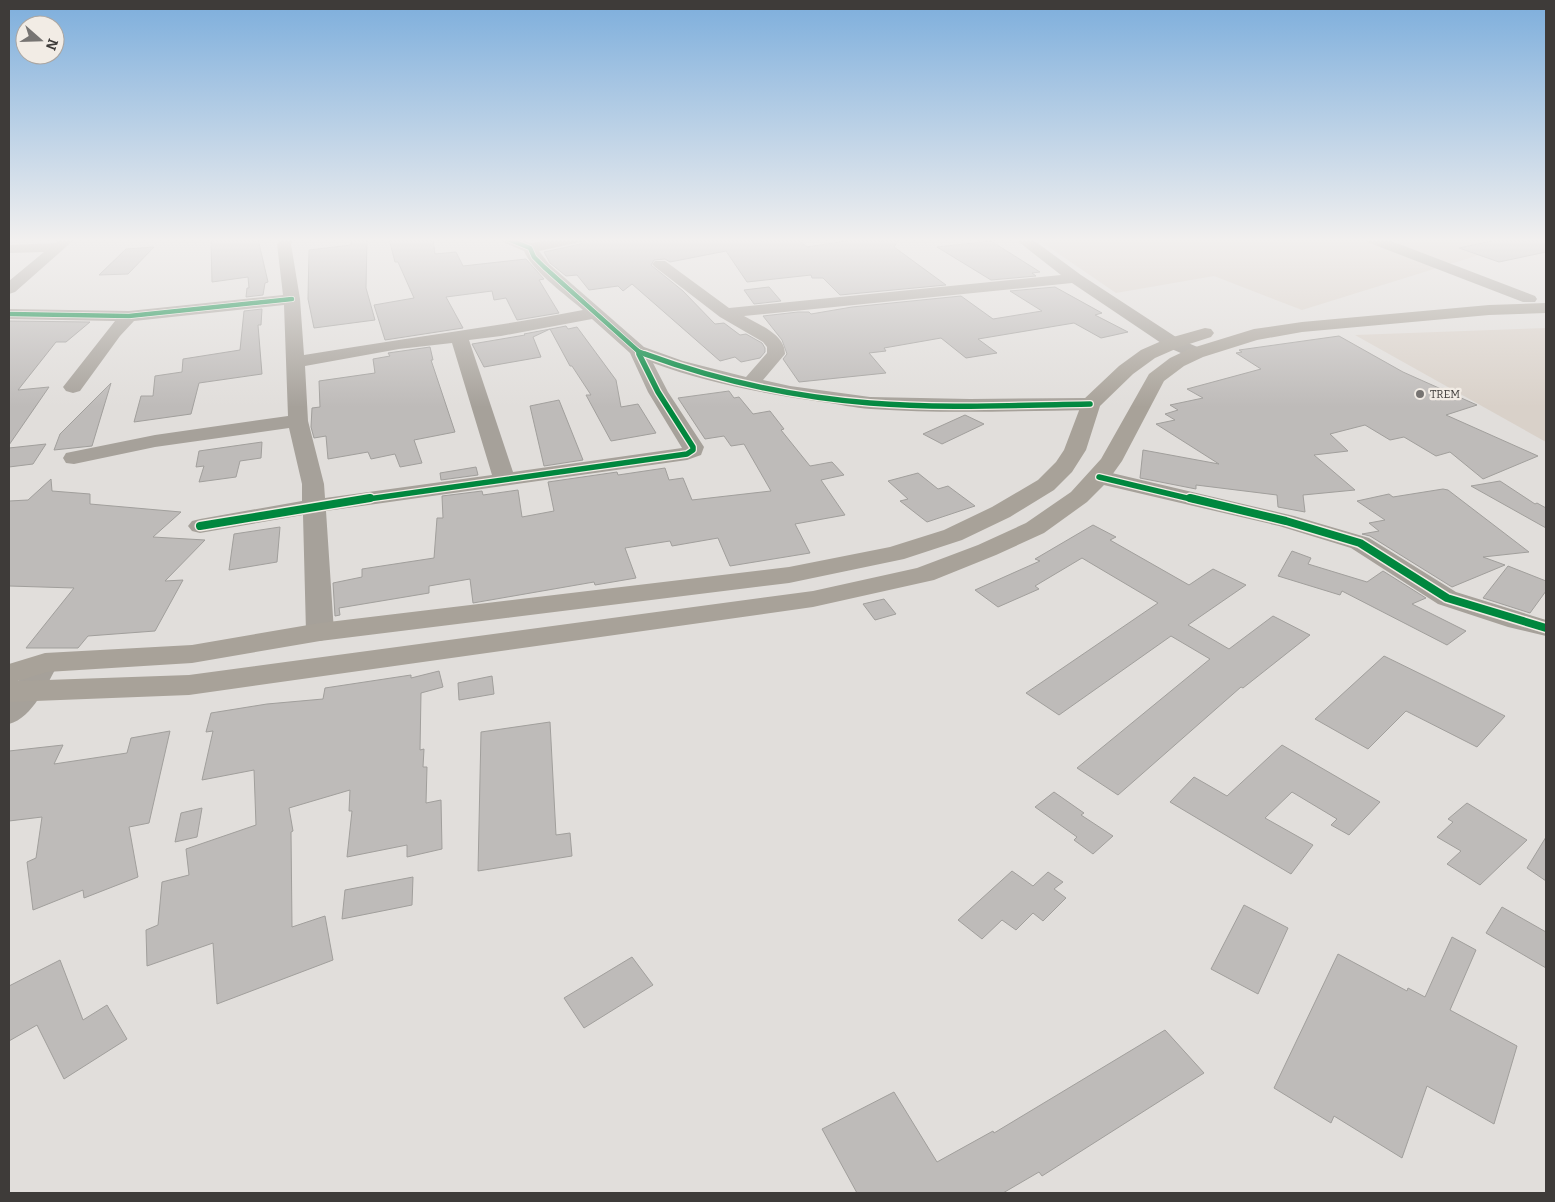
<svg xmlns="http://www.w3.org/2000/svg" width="1555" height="1202" viewBox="0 0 1555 1202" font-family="Bitter,serif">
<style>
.built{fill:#d9d1c9}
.building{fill:#bebbb9;stroke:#a19f9c}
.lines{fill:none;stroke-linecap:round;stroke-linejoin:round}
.minor{fill:#a6a19a;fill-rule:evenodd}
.major{fill:#a8a299;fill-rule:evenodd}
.cycleway-far2-casing{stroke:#f2ece5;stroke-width:6}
.cycleway-far1-casing{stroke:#f2ece5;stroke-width:8}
.cycleway-casing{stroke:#f2ece5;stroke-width:11}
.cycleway-far2{stroke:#00873e;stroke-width:4.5}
.cycleway-far1{stroke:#00873e;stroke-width:5.5}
.cycleway{stroke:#00873e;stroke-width:8}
.poi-dot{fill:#777472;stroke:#f2ece5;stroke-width:2}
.labels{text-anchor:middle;stroke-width:4.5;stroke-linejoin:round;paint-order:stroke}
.far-poi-label{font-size:11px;fill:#3e3b39;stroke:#f2ece5;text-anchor:start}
</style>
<rect width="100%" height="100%" fill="#e1dedb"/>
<g class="built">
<path d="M 1037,239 L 1508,239 L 1508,246 L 1302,310 L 1214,276 L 1116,293 Z"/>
<path d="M 1546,328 L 1546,442 L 1355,335 Z"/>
</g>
<g class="building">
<path d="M 211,239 L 258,239 L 268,282 L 265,283 L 263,295 L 246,297 L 247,288 L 249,288 L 248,277 L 212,282 Z"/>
<path d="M 352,239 L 367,239 L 366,288 L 375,320 L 314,328 L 308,299 L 309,250 L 351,245 Z"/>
<path d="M 389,239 L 433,239 L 435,254 L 456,252 L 463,266 L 526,259 L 544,279 L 539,280 L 559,313 L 517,320 L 506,298 L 494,300 L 492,291 L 446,297 L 463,328 L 385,340 L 374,305 L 414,298 L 398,262 L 395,262 Z"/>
<path d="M 585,239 L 797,239 L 807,247 L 859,239 L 875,239 L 879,241 L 899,239 L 894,247 L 946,285 L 840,295 L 823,278 L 812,278 L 811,275 L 747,282 L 726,251 L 670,262 L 665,259 L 654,260 L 651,265 L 683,291 L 715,324 L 724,323 L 740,335 L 746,334 L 762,343 L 765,348 L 765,352 L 760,358 L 741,362 L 735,357 L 720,361 L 632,284 L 623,291 L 618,286 L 589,290 L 577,275 L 566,276 L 550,263 L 544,252 L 581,244 Z"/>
<path d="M 1501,239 L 1546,239 L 1546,252 L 1499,262 L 1459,248 Z"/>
<path d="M 991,241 L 1040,272 L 1032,273 L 1036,276 L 991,280 L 937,247 Z"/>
<path d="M 154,247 L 128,274 L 99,275 L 126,249 Z"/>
<path d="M 769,287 L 781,301 L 754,304 L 744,290 Z"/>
<path d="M 1055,287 L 1102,313 L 1095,315 L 1128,332 L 1101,338 L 1074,323 L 978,339 L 997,353 L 966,358 L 941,338 L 884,348 L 886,351 L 869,353 L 886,373 L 799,382 L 783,359 L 787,354 L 782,340 L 763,316 L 798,312 L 809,312 L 811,314 L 852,307 L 961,296 L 993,319 L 1042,311 L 1010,291 Z"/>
<path d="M 262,309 L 261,325 L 258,325 L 262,374 L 199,383 L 191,414 L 134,422 L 141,396 L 153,396 L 155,376 L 182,372 L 183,359 L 240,350 L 244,311 Z"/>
<path d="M 9,321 L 90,322 L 66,342 L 56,342 L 18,390 L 49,387 L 9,445 Z"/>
<path d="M 566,326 L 568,329 L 577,327 L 616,380 L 621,407 L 638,404 L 656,433 L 611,441 L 586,395 L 591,395 L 572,366 L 570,366 L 550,329 L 533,337 L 541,357 L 484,367 L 472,344 L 525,335 L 524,334 Z"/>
<path d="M 1339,336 L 1403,372 L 1477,405 L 1446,415 L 1538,456 L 1483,479 L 1450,452 L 1436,456 L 1404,437 L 1390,440 L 1365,425 L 1330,434 L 1348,451 L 1314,455 L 1355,490 L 1303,495 L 1305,512 L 1278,507 L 1277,495 L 1196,485 L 1196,489 L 1140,478 L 1143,450 L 1219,464 L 1156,424 L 1175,420 L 1165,414 L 1178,410 L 1170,405 L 1203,398 L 1187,389 L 1261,369 L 1236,353 L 1242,352 L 1239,350 Z"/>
<path d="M 430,347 L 433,360 L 431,360 L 455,432 L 414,440 L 422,463 L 400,467 L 395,454 L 371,459 L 368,452 L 328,459 L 326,436 L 314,438 L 311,427 L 312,408 L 320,407 L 319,381 L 375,373 L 373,359 L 390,356 L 388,353 Z"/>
<path d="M 111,383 L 92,446 L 54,450 L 60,434 Z"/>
<path d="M 729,391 L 734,398 L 739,397 L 753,414 L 770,411 L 784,429 L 781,430 L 810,466 L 832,462 L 844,475 L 821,480 L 845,515 L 795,524 L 810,553 L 730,566 L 718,538 L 672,546 L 670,541 L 625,548 L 636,578 L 595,585 L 594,582 L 473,603 L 470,579 L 429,586 L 429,593 L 339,608 L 340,615 L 335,616 L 333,583 L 362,577 L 362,569 L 434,558 L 437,518 L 443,518 L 442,496 L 482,491 L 483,495 L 518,490 L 522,517 L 554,511 L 548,482 L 617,472 L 618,475 L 665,468 L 669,480 L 683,478 L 692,500 L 771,491 L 744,444 L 731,446 L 724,436 L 705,439 L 678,398 Z"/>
<path d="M 559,400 L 583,460 L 544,466 L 530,406 Z"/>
<path d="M 965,415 L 984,424 L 942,444 L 923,434 Z"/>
<path d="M 262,442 L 261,458 L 240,461 L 236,477 L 199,482 L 204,466 L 196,467 L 199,451 Z"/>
<path d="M 46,444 L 33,464 L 9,467 L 9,448 Z"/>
<path d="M 476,467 L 478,475 L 441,480 L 440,473 Z"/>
<path d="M 918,473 L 938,489 L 948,486 L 975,506 L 927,522 L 900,501 L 908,499 L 888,481 Z"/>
<path d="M 51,479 L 52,491 L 90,494 L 90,504 L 181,512 L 153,537 L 205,540 L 165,581 L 183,580 L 155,631 L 88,636 L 78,648 L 26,648 L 74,588 L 9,586 L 9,501 L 28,500 Z"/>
<path d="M 1500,481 L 1535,504 L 1537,503 L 1546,508 L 1546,528 L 1471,486 Z"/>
<path d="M 1443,489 L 1448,490 L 1529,552 L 1483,557 L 1505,565 L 1452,587 L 1370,536 L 1362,534 L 1379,531 L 1369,523 L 1385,520 L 1357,501 L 1389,494 L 1393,497 Z"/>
<path d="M 1093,525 L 1116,537 L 1110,540 L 1189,585 L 1213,569 L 1246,585 L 1188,625 L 1229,649 L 1273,616 L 1310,635 L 1243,688 L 1241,687 L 1118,795 L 1077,768 L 1210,659 L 1171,636 L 1059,715 L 1026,693 L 1158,603 L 1082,558 L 1035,586 L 1039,589 L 998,607 L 975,590 L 1040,561 L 1035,559 Z"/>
<path d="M 280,527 L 277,562 L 229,570 L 234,534 Z"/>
<path d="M 1292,551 L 1311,558 L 1308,564 L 1367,582 L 1383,571 L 1426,598 L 1412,604 L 1466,631 L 1447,645 L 1342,591 L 1340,595 L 1278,576 Z"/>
<path d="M 1508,566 L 1546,581 L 1546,591 L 1530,613 L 1483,598 Z"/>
<path d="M 884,599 L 896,614 L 875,620 L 863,604 Z"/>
<path d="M 1384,656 L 1435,681 L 1505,716 L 1477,747 L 1406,711 L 1368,749 L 1315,719 Z"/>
<path d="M 439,671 L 443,687 L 421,693 L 420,750 L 424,749 L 423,767 L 427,767 L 426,803 L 441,800 L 442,849 L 407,857 L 407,845 L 347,857 L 352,811 L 349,811 L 350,790 L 289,808 L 293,831 L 291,832 L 292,927 L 325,916 L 333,960 L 217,1004 L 213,943 L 147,966 L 146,930 L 158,925 L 162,882 L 189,875 L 186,849 L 256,825 L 254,770 L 202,780 L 213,731 L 206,732 L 211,713 L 267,704 L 323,699 L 325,688 L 411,675 L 411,678 Z"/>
<path d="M 492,676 L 494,694 L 459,700 L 458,683 Z"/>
<path d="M 550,722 L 556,835 L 570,833 L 572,856 L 478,871 L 481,732 Z"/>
<path d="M 170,731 L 149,823 L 129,827 L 138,877 L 84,898 L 83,890 L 33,910 L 27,862 L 36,858 L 42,817 L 9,821 L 9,751 L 63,745 L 54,764 L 127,753 L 131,738 Z"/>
<path d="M 1282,745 L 1380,802 L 1349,835 L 1331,825 L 1337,819 L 1292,792 L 1265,818 L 1313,845 L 1291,874 L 1170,802 L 1194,777 L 1227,796 Z"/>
<path d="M 1054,792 L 1084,813 L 1081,815 L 1113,836 L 1093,854 L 1074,840 L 1077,837 L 1035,807 Z"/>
<path d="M 1467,803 L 1527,840 L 1480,885 L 1447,864 L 1461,851 L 1437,837 L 1453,822 L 1448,819 Z"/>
<path d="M 202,808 L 197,837 L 175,842 L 181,813 Z"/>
<path d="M 1546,837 L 1546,881 L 1527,868 Z"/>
<path d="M 1012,871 L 1033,886 L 1048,872 L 1063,882 L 1054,889 L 1066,898 L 1043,921 L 1033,913 L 1016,930 L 1002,920 L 982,939 L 958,920 Z"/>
<path d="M 413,877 L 412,905 L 342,919 L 345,890 Z"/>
<path d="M 1244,905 L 1288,928 L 1258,994 L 1211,969 Z"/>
<path d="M 1502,907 L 1546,932 L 1546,968 L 1486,933 Z"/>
<path d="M 1452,937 L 1476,950 L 1450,1010 L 1517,1046 L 1494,1124 L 1427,1086 L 1402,1158 L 1334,1116 L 1331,1123 L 1274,1088 L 1338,954 L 1407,991 L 1408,988 L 1425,997 Z"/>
<path d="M 632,957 L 653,985 L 584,1028 L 564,998 Z"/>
<path d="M 60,960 L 83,1020 L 107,1005 L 127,1039 L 64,1079 L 37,1025 L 9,1041 L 9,986 Z"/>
<path d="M 1165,1030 L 1204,1073 L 1042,1176 L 1039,1172 L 1003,1193 L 857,1193 L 822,1129 L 894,1092 L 937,1162 L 993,1131 L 994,1133 Z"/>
</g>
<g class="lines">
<g class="minor">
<path d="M 59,239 L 75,239 L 15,292 L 9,294 L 9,281 L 44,252 L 9,253 L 9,245 L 55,243 Z"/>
<path d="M 280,239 L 294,239 L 291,244 L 300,299 L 304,355 C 397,339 490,328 583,310 C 565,294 533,272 524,251 L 503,242 L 501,239 L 521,239 L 531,243 L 553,239 L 583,239 L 581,242 L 539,251 L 549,264 L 644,347 L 683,361 L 746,377 L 767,353 L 767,347 L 763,342 L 720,317 L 655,267 L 652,264 L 655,261 L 665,261 L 729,308 L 1061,275 L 1015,239 L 1032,239 L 1081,275 L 1179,339 L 1202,349 L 1205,353 L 1202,357 L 1196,358 L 1190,357 L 1167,347 L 1072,283 L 744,316 C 759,325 785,334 785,354 L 763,380 L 790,386 L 870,397 L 970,399 L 1090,398 L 1097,400 L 1100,404 L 1097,408 L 1090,410 C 1017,411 943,414 871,409 C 854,408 838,404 822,402 C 765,394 707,383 653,363 L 668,392 L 704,447 L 701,455 L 687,460 L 326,511 L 334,632 L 330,638 L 320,641 L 310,638 L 306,632 L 303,515 L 200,533 L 192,531 L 188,526 L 192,521 L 200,519 L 302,501 L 302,484 L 289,428 L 155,447 L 74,464 L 66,463 L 63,458 L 66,453 L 155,435 L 288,416 L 284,305 L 134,321 L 120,336 L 80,391 L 73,393 L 66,391 L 63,387 L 115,321 L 9,319 L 9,309 L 129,311 L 283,295 L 277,244 ZM 592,319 L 630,353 L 648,392 L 682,448 L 513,472 L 469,340 L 501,336 ZM 452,343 L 492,475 L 325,498 L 324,484 L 308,421 L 305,366 L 399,349 Z"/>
<path d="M 1365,239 L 1386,239 L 1535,296 L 1537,299 L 1535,302 L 1523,302 L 1367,242 Z"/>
<path d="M 1099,470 L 1294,516 L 1369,538 L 1456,592 L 1546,620 L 1546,636 L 1508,627 L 1438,604 L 1351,548 L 1279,526 L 1091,482 L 1088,477 L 1091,472 Z"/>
<path d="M 45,654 L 55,657 L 59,663 C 47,683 33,718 9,724 L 9,695 L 35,657 Z"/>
</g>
<path class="major" d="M 1546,303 L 1546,313 L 1489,315 L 1302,332 L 1257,340 L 1203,357 L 1184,366 L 1164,381 L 1122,461 L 1107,482 L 1087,502 L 1044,533 L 996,555 L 934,580 L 813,607 L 189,695 L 9,702 L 9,664 L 45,653 L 192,645 L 320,623 L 789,567 L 890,547 L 944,530 L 992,507 L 1038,480 L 1056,462 L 1064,450 L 1083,400 L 1119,366 L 1141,350 L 1166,339 L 1205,328 L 1211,329 L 1214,333 L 1211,337 L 1180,347 L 1155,358 L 1133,374 L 1100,406 L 1086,450 L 1072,472 L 1054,490 L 1010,517 L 962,540 L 904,559 L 789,583 L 320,641 L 192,663 L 47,672 L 18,681 L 189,675 L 813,591 L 917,568 L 978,545 L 1026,523 L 1071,492 L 1101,459 L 1149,374 L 1170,358 L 1189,349 L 1254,329 L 1302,322 L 1489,305 Z"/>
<defs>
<g id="cycleway-far2">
<path d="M 508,239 L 530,248 L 534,257 L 544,267 L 638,351 L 648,355"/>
<path d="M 9,314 L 129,316 L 292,299"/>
<path d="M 638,351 L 640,355"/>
</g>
<g id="cycleway-far1">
<path d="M 645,354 C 716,380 794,397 870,403 C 942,409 1018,405 1090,404"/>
<path d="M 1099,477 L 1195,500"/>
<path d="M 361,500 L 687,454 L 693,450 L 693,447 L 658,392 L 639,354"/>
</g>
<g id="cycleway">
<path d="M 1190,498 L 1286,521 L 1360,543 L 1447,598 L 1546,628"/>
<path d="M 200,526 L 370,498"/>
</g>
</defs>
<use href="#cycleway-far2" class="cycleway-far2-casing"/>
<use href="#cycleway-far1" class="cycleway-far1-casing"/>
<use href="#cycleway" class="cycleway-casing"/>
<use href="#cycleway-far2" class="cycleway-far2"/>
<use href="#cycleway-far1" class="cycleway-far1"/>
<use href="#cycleway" class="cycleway"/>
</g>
<linearGradient id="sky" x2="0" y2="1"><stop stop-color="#7daedc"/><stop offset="0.59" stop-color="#f2f0ef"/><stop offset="1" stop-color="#f2f0ef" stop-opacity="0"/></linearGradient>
<rect width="1555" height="407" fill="url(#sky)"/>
<circle class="poi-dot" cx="1420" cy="394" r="5"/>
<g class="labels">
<g class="far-poi-label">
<text x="1430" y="398">TREM</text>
</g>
</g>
<rect width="1555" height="1202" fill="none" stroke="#3e3b39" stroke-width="20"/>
<g transform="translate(40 40) rotate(110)"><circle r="24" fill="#f2ece5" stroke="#aaa5a0"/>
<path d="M0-4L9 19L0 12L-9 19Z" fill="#777472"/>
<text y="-8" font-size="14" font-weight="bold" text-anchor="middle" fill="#3e3b39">N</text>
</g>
</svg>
